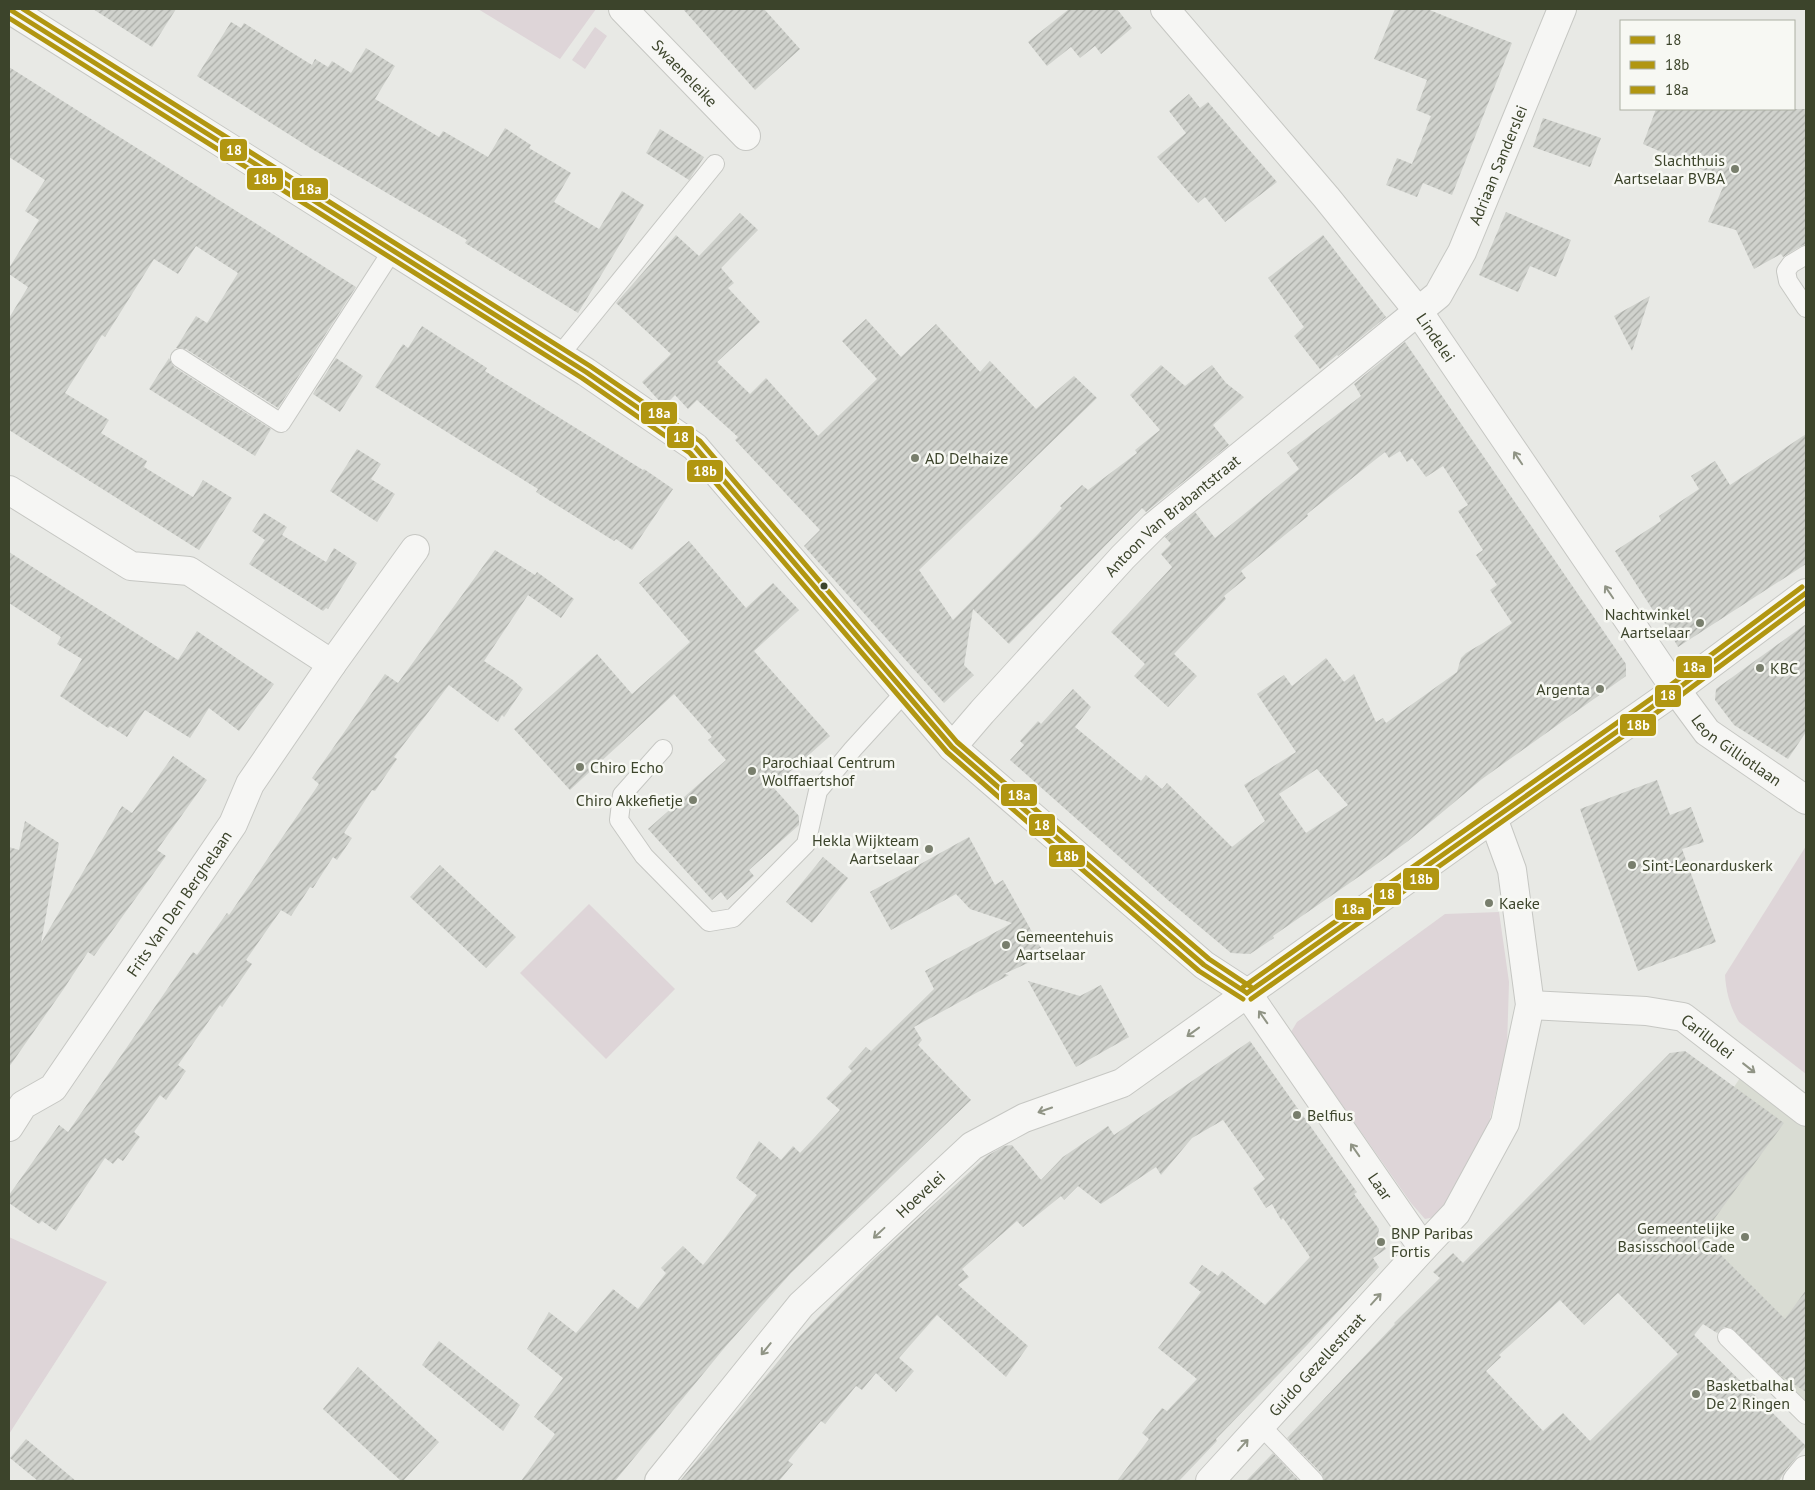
<svg xmlns="http://www.w3.org/2000/svg" width="1815" height="1490" viewBox="0 0 1815 1490" font-family="'PT Sans',sans-serif">
<style>
.built{fill:#d9dcd3}
.park{fill:#ded5d8}
.building{fill:url(#building-hatch);fill-rule:evenodd}
.lines{fill:none;stroke-linecap:round;stroke-linejoin:round}
.service-casing{stroke:#c6c7c3;stroke-width:20}
.minor-casing{stroke:#c6c7c3;stroke-width:30}
.tertiary-casing{stroke:#c6c7c3;stroke-width:30}
.service{stroke:#f6f6f4;stroke-width:18}
.minor{stroke:#f6f6f4;stroke-width:28}
.tertiary{stroke:#f6f6f4;stroke-width:28}
.bus-1-casing{stroke:#f7f8f3;stroke-width:9}
.bus-2-casing{stroke:#f7f8f3;stroke-width:9}
.bus-3-casing{stroke:#f7f8f3;stroke-width:9}
.bus-1{stroke:#b19611;stroke-width:5}
.bus-2{stroke:#b19611;stroke-width:5}
.bus-3{stroke:#b19611;stroke-width:5}
.oneway{stroke:#909485}
.poi-dot{fill:#787e6c;stroke:#f7f8f3;stroke-width:2}
.bus-dot{fill:#3c442b;stroke:#f7f8f3;stroke-width:2}
.labels{text-anchor:middle;stroke-width:5;stroke-linejoin:round;paint-order:stroke}
.street-label{font-size:16px;fill:#3c442b;stroke:#f7f8f3}
.poi-label{font-size:16px;fill:#3c442b;stroke:#f7f8f3;text-anchor:start}
.line-badge{stroke:#f7f8f3;stroke-width:2}
.badge-label{font-size:14px;text-anchor:middle;font-weight:bold;fill:#fff}
</style>
<defs>
<pattern id="building-hatch" width="6" height="6" patternUnits="userSpaceOnUse" patternTransform="scale(1.25)"><rect width="6" height="6" fill="#d0d2cd"/><path d="M-1 1l2-2M0 6l6-6M5 7l2-2" fill="none" stroke="#aaaca7"/></pattern>
</defs>
<rect width="100%" height="100%" fill="#e8e9e5"/>
<path class="built" d="M 1740,1078 L 1806,1127 L 1806,1404 L 1685,1286 L 1658,1213 L 1703,1133 Z"/>
<g class="park">
<path d="M 478,9 L 596,9 L 560,59 Z"/>
<path d="M 595,27 L 607,36 L 585,69 L 572,60 Z"/>
<path d="M 1806,846 L 1806,1074 L 1739,1022 C 1730,1007 1726,992 1725,975 Z"/>
<path d="M 589,904 L 675,989 L 606,1059 L 520,973 Z"/>
<path d="M 1499,912 L 1509,982 L 1507,1046 L 1489,1123 L 1458,1188 L 1439,1216 L 1425,1219 L 1411,1203 L 1291,1032 L 1297,1022 L 1445,914 Z"/>
<path d="M 9,1237 L 107,1282 L 9,1434 Z"/>
</g>
<g class="building">
<path d="M 93,9 L 176,9 L 152,47 Z"/>
<path d="M 683,9 L 764,9 L 800,49 L 755,90 Z"/>
<path d="M 1069,9 L 1117,9 L 1132,28 L 1101,54 L 1095,46 L 1080,58 L 1071,47 L 1047,66 L 1028,42 Z"/>
<path d="M 1395,9 L 1427,9 L 1512,43 L 1452,195 L 1423,183 L 1417,197 L 1386,185 L 1397,158 L 1412,164 L 1431,116 L 1416,110 L 1427,80 L 1374,59 Z"/>
<path d="M 231,22 L 241,28 L 244,23 L 312,65 L 315,59 L 328,67 L 332,61 L 351,73 L 366,48 L 395,66 L 375,99 L 439,137 L 443,131 L 488,157 L 505,128 L 531,145 L 529,148 L 571,173 L 554,202 L 599,229 L 622,191 L 644,205 L 578,313 L 465,243 L 467,240 L 312,149 L 197,76 Z"/>
<path d="M 9,67 L 356,287 L 278,408 L 186,349 L 176,348 L 196,316 L 207,323 L 238,273 L 196,246 L 178,274 L 154,259 L 105,337 L 102,335 L 65,393 L 109,420 L 101,433 L 147,461 L 144,467 L 193,497 L 203,480 L 232,498 L 199,550 L 9,430 L 9,318 L 28,287 L 9,274 L 9,268 L 39,220 L 25,211 L 45,180 L 9,157 Z"/>
<path d="M 1189,94 L 1200,108 L 1208,102 L 1277,182 L 1225,222 L 1205,197 L 1198,203 L 1157,157 L 1186,133 L 1169,111 Z"/>
<path d="M 1656,109 L 1806,109 L 1806,244 L 1801,246 L 1783,257 L 1781,254 L 1754,269 L 1736,230 L 1708,222 L 1726,180 L 1643,144 Z"/>
<path d="M 1543,118 L 1601,138 L 1590,167 L 1533,147 Z"/>
<path d="M 660,129 L 704,157 L 689,180 L 646,153 Z"/>
<path d="M 1506,212 L 1571,240 L 1556,277 L 1530,266 L 1518,292 L 1479,275 Z"/>
<path d="M 740,213 L 758,230 L 721,268 L 734,283 L 728,288 L 760,322 L 717,362 L 750,394 L 766,378 L 818,436 L 877,379 L 842,341 L 866,319 L 901,357 L 936,324 L 980,372 L 990,361 L 1036,409 L 1074,376 L 1097,398 L 919,570 L 953,620 L 1038,534 L 1062,508 L 1060,506 L 1082,485 L 1088,490 L 1137,453 L 1135,450 L 1160,430 L 1130,395 L 1161,365 L 1185,386 L 1212,365 L 1226,383 L 1244,397 L 1213,425 L 1229,445 L 1146,512 L 1142,508 L 1009,644 L 973,609 L 964,665 L 974,675 L 944,703 L 804,546 L 820,530 L 735,440 L 738,437 L 697,400 L 688,409 L 675,395 L 664,406 L 642,382 L 671,354 L 616,303 L 676,235 L 699,256 Z"/>
<path d="M 1323,235 L 1386,317 L 1338,356 L 1337,355 L 1320,369 L 1294,336 L 1304,327 L 1268,278 Z"/>
<path d="M 1650,296 L 1632,351 L 1614,316 Z"/>
<path d="M 422,326 L 487,368 L 485,371 L 643,470 L 644,469 L 673,489 L 632,550 L 616,539 L 614,541 L 536,492 L 538,489 L 375,387 L 403,344 L 408,348 Z"/>
<path d="M 1405,342 L 1626,664 L 1626,676 L 1482,779 L 1408,841 L 1370,869 L 1273,936 L 1274,938 L 1250,954 L 1231,953 L 1169,901 L 1010,760 L 1024,745 L 1020,741 L 1038,721 L 1041,724 L 1073,689 L 1091,707 L 1075,727 L 1141,781 L 1146,775 L 1162,789 L 1167,783 L 1232,847 L 1265,821 L 1244,785 L 1296,752 L 1257,694 L 1284,675 L 1292,686 L 1326,658 L 1344,682 L 1354,674 L 1376,722 L 1383,718 L 1386,723 L 1457,672 L 1461,658 L 1466,653 L 1483,643 L 1512,623 L 1490,590 L 1497,585 L 1476,555 L 1483,550 L 1458,511 L 1468,505 L 1443,466 L 1426,477 L 1412,458 L 1407,462 L 1400,451 L 1389,458 L 1385,452 L 1307,514 L 1308,516 L 1241,571 L 1246,578 L 1224,596 L 1226,599 L 1174,654 L 1197,676 L 1168,707 L 1134,676 L 1145,664 L 1111,632 L 1172,567 L 1161,554 L 1171,544 L 1165,537 L 1195,512 L 1215,538 L 1299,469 L 1287,453 L 1361,396 L 1354,384 ZM 1317,769 L 1348,805 L 1306,833 L 1279,794 Z"/>
<path d="M 169,358 L 174,367 L 271,429 L 255,456 L 149,389 Z"/>
<path d="M 336,358 L 363,376 L 340,412 L 313,394 Z"/>
<path d="M 1806,434 L 1806,564 L 1678,647 L 1659,613 L 1656,615 L 1615,551 L 1661,521 L 1659,516 L 1699,489 L 1691,476 L 1715,461 L 1730,485 Z"/>
<path d="M 357,449 L 381,464 L 371,479 L 395,494 L 377,522 L 330,491 Z"/>
<path d="M 264,513 L 287,527 L 282,535 L 326,562 L 334,548 L 357,563 L 328,609 L 326,608 L 323,611 L 249,564 L 265,540 L 252,531 Z"/>
<path d="M 689,541 L 746,608 L 773,583 L 799,610 L 754,651 L 830,736 L 773,787 L 799,816 L 799,825 L 749,870 L 754,876 L 727,900 L 721,892 L 712,900 L 648,829 L 726,760 L 708,740 L 712,737 L 674,694 L 570,790 L 514,729 L 597,654 L 632,694 L 690,642 L 639,583 Z"/>
<path d="M 495,550 L 535,575 L 537,572 L 574,599 L 561,618 L 528,595 L 484,661 L 513,680 L 523,689 L 504,717 L 502,715 L 498,722 L 449,685 L 394,757 L 397,759 L 375,791 L 372,790 L 344,833 L 352,838 L 337,860 L 333,857 L 313,888 L 310,887 L 291,916 L 281,910 L 246,960 L 252,964 L 222,1007 L 220,1005 L 178,1065 L 186,1071 L 166,1100 L 160,1095 L 134,1132 L 140,1137 L 123,1161 L 118,1158 L 113,1164 L 105,1158 L 56,1231 L 42,1221 L 39,1224 L 9,1203 L 9,1195 L 59,1125 L 68,1132 L 193,952 L 197,955 L 227,913 L 229,915 L 319,784 L 312,778 L 385,674 L 398,683 Z"/>
<path d="M 9,552 L 178,660 L 197,631 L 274,684 L 239,731 L 209,708 L 190,738 L 145,710 L 127,737 L 110,726 L 108,728 L 60,696 L 82,659 L 57,644 L 61,637 L 9,603 Z"/>
<path d="M 1806,624 L 1806,732 L 1788,759 L 1734,725 L 1715,700 L 1716,689 Z"/>
<path d="M 173,756 L 207,780 L 157,850 L 166,856 L 94,956 L 88,952 L 63,990 L 9,1067 L 9,847 L 19,850 L 25,821 L 59,843 L 41,943 L 122,806 L 132,813 Z"/>
<path d="M 1657,780 L 1670,815 L 1691,807 L 1704,842 L 1682,849 L 1716,942 L 1638,971 L 1580,809 Z"/>
<path d="M 969,837 L 995,885 L 1003,880 L 1045,955 L 1004,974 L 1009,975 L 914,1027 L 922,1040 L 918,1045 L 971,1100 L 791,1273 L 726,1346 L 615,1481 L 521,1481 L 555,1434 L 534,1417 L 563,1378 L 527,1349 L 549,1312 L 576,1333 L 613,1289 L 638,1309 L 666,1273 L 661,1268 L 683,1246 L 703,1265 L 721,1243 L 757,1195 L 736,1178 L 759,1141 L 781,1160 L 793,1146 L 800,1153 L 840,1110 L 826,1098 L 852,1071 L 848,1067 L 866,1047 L 871,1051 L 934,989 L 925,971 L 1012,923 L 970,909 L 956,894 L 891,930 L 870,892 Z"/>
<path d="M 823,857 L 848,878 L 812,923 L 786,902 Z"/>
<path d="M 440,865 L 516,937 L 486,968 L 410,897 Z"/>
<path d="M 1028,981 L 1080,996 L 1101,985 L 1129,1037 L 1076,1067 Z"/>
<path d="M 1250,1041 L 1357,1192 L 1354,1194 L 1379,1229 L 1378,1236 L 1386,1249 L 1373,1258 L 1379,1267 L 1308,1344 L 1216,1439 L 1217,1441 L 1179,1481 L 1117,1481 L 1149,1439 L 1142,1433 L 1162,1408 L 1167,1411 L 1197,1379 L 1158,1348 L 1201,1292 L 1189,1283 L 1202,1265 L 1218,1276 L 1222,1271 L 1265,1305 L 1310,1257 L 1283,1218 L 1281,1220 L 1272,1204 L 1266,1208 L 1253,1188 L 1265,1179 L 1223,1120 L 1192,1138 L 1161,1175 L 1156,1167 L 1101,1204 L 1078,1186 L 1064,1200 L 1061,1196 L 1023,1227 L 1017,1221 L 962,1269 L 969,1277 L 958,1285 L 1028,1346 L 1006,1377 L 937,1315 L 899,1358 L 914,1371 L 896,1392 L 876,1373 L 862,1390 L 856,1386 L 825,1424 L 821,1421 L 788,1461 L 793,1464 L 779,1481 L 680,1481 L 794,1342 L 874,1259 L 987,1156 L 1004,1146 L 1012,1145 L 1041,1180 L 1063,1157 L 1108,1126 L 1114,1135 Z"/>
<path d="M 1685,1051 L 1784,1123 L 1704,1233 L 1706,1235 L 1704,1238 L 1785,1319 L 1806,1290 L 1806,1392 L 1781,1376 L 1730,1327 L 1724,1327 L 1717,1333 L 1703,1324 L 1694,1335 L 1806,1446 L 1785,1471 L 1779,1481 L 1324,1481 L 1322,1474 L 1287,1438 L 1395,1324 L 1394,1323 L 1440,1278 L 1433,1272 L 1453,1253 L 1463,1263 L 1670,1053 ZM 1618,1293 L 1678,1354 L 1590,1441 L 1563,1413 L 1543,1431 L 1486,1371 L 1501,1357 L 1499,1355 L 1560,1300 L 1584,1325 Z"/>
<path d="M 439,1341 L 520,1405 L 503,1431 L 422,1365 Z"/>
<path d="M 358,1367 L 439,1442 L 403,1481 L 401,1481 L 323,1409 Z"/>
<path d="M 26,1439 L 76,1481 L 38,1481 L 10,1458 Z"/>
<path d="M 1273,1453 L 1299,1481 L 1246,1481 Z"/>
</g>
<g class="lines">
<defs>
<g id="service">
<path d="M 1806,255 L 1791,264 L 1786,271 L 1788,281 L 1806,308"/>
<path d="M 559,356 L 715,164"/>
<path d="M 180,358 L 281,423 L 392,251"/>
<path d="M 663,749 L 622,795 L 619,820 L 644,856 L 709,922 L 733,918 L 806,844 L 818,791 L 853,749 L 905,692"/>
<path d="M 1727,1337 L 1806,1415"/>
<path d="M 1261,1426 L 1314,1481"/>
</g>
<g id="minor">
<path id="s1" d="M 623,9 L 746,136"/>
<path id="s2" d="M 1165,9 L 1326,197 L 1418,311 L 1676,690 L 1707,732 L 1806,800"/>
<path d="M 9,490 L 131,566 L 189,571 L 332,664 L 415,549"/>
<path id="s3" d="M 952,747 L 982,712 L 1123,557 L 1154,526 L 1438,295 L 1462,252 L 1562,9"/>
<path id="s4" d="M 1247,993 L 1423,1248"/>
<path id="s5" d="M 1530,1005 L 1646,1011 L 1683,1017 L 1806,1112"/>
<path id="s6" d="M 9,1127 L 23,1105 L 53,1088 L 233,824 L 250,784 L 332,664"/>
<path id="s7" d="M 1210,1481 L 1423,1248 L 1456,1213 L 1505,1123 L 1530,1005 L 1512,870 L 1493,818"/>
<path d="M 1797,1481 L 1806,1470"/>
</g>
<g id="tertiary">
<path d="M 9,9 L 586,372 L 695,447 L 952,747 L 1204,965 L 1247,993"/>
<path id="s8" d="M 659,1481 L 801,1305 L 972,1146 L 1024,1118 L 1122,1083 L 1493,818 L 1676,690 L 1806,593"/>
</g>
</defs>
<use href="#service" class="service-casing"/>
<use href="#minor" class="minor-casing"/>
<use href="#tertiary" class="tertiary-casing"/>
<use href="#service" class="service"/>
<use href="#minor" class="minor"/>
<use href="#tertiary" class="tertiary"/>
<defs>
<g id="bus-1">
<path d="M 9,9 L 586,372 L 695,447 L 952,747 L 1204,965 L 1247,993"/>
<path d="M 1247,993 L 1676,690 L 1806,593"/>
</g>
<g id="bus-2">
<path d="M 9,18 L 582,378 L 690,453 L 947,752 L 1199,971 L 1243,999"/>
<path d="M 1251,999 L 1680,696 L 1806,602"/>
</g>
<g id="bus-3">
<path d="M 23,9 L 590,366 L 700,441 L 957,742 L 1209,959 L 1251,987"/>
<path d="M 1243,987 L 1672,684 L 1802,587"/>
</g>
</defs>
<use href="#bus-1" class="bus-1-casing"/>
<use href="#bus-2" class="bus-2-casing"/>
<use href="#bus-3" class="bus-3-casing"/>
<use href="#bus-1" class="bus-1"/>
<use href="#bus-2" class="bus-2"/>
<use href="#bus-3" class="bus-3"/>
</g>
<defs><path id="oneway-shaft" d="M-6 0H5M1.5-3L5.5 0L1.5 3" fill="none" stroke-width="1.6" stroke-linecap="round" stroke-linejoin="round" transform="scale(1.25)"/></defs>
<g class="oneway">
<use href="#oneway-shaft" transform="translate(1518 458) rotate(-124)"/>
<use href="#oneway-shaft" transform="translate(1609 592) rotate(-124)"/>
<use href="#oneway-shaft" transform="translate(1263 1017) rotate(-125)"/>
<use href="#oneway-shaft" transform="translate(1193 1032) rotate(144)"/>
<use href="#oneway-shaft" transform="translate(1749 1068) rotate(38)"/>
<use href="#oneway-shaft" transform="translate(1045 1110) rotate(161)"/>
<use href="#oneway-shaft" transform="translate(1355 1150) rotate(-125)"/>
<use href="#oneway-shaft" transform="translate(879 1233) rotate(137)"/>
<use href="#oneway-shaft" transform="translate(1376 1299) rotate(-48)"/>
<use href="#oneway-shaft" transform="translate(766 1349) rotate(129)"/>
<use href="#oneway-shaft" transform="translate(1243 1445) rotate(-48)"/>
</g>
<g class="poi-dot">
<circle cx="1735" cy="169" r="5"/>
<circle cx="915" cy="458" r="5"/>
<circle cx="1700" cy="623" r="5"/>
<circle cx="1760" cy="668" r="5"/>
<circle cx="1600" cy="689" r="5"/>
<circle cx="580" cy="767" r="5"/>
<circle cx="752" cy="771" r="5"/>
<circle cx="693" cy="800" r="5"/>
<circle cx="929" cy="849" r="5"/>
<circle cx="1632" cy="865" r="5"/>
<circle cx="1489" cy="903" r="5"/>
<circle cx="1006" cy="945" r="5"/>
<circle cx="1297" cy="1115" r="5"/>
<circle cx="1745" cy="1237" r="5"/>
<circle cx="1381" cy="1242" r="5"/>
<circle cx="1696" cy="1394" r="5"/>
</g>
<circle class="bus-dot" cx="824" cy="586" r="4.5"/>
<g class="labels">
<g class="street-label">
<text dy="6" stroke="none"><textPath href="#s1" startOffset="89">Swaeneleike</textPath></text>
<text dy="6" stroke="none"><textPath href="#s3" startOffset="809">Adriaan Sanderslei</textPath></text>
<text dy="6" stroke="none"><textPath href="#s2" startOffset="426">Lindelei</textPath></text>
<text dy="6" stroke="none"><textPath href="#s3" startOffset="320">Antoon Van Brabantstraat</textPath></text>
<text dy="6" stroke="none"><textPath href="#s2" startOffset="939">Leon Gilliotlaan</textPath></text>
<text dy="6" stroke="none"><textPath href="#s6" startOffset="284">Frits Van Den Berghelaan</textPath></text>
<text dy="6" stroke="none"><textPath href="#s5" startOffset="185">Carillolei</textPath></text>
<text dy="6" stroke="none"><textPath href="#s4" startOffset="235">Laar</textPath></text>
<text dy="6" stroke="none"><textPath href="#s8" startOffset="389">Hoevelei</textPath></text>
<text dy="6" stroke="none"><textPath href="#s7" startOffset="158">Guido Gezellestraat</textPath></text>
</g>
<g class="poi-label">
<text x="1725" y="166" text-anchor="end">Slachthuis<tspan x="1725" dy="18">Aartselaar BVBA</tspan></text>
<text x="925" y="464">AD Delhaize</text>
<text x="1690" y="620" text-anchor="end">Nachtwinkel<tspan x="1690" dy="18">Aartselaar</tspan></text>
<text x="1770" y="674">KBC</text>
<text x="1590" y="695" text-anchor="end">Argenta</text>
<text x="762" y="768">Parochiaal Centrum<tspan x="762" dy="18">Wolffaertshof</tspan></text>
<text x="590" y="773">Chiro Echo</text>
<text x="683" y="806" text-anchor="end">Chiro Akkefietje</text>
<text x="919" y="846" text-anchor="end">Hekla Wijkteam<tspan x="919" dy="18">Aartselaar</tspan></text>
<text x="1642" y="871">Sint-Leonarduskerk</text>
<text x="1499" y="909">Kaeke</text>
<text x="1016" y="942">Gemeentehuis<tspan x="1016" dy="18">Aartselaar</tspan></text>
<text x="1307" y="1121">Belfius</text>
<text x="1735" y="1234" text-anchor="end">Gemeentelijke<tspan x="1735" dy="18">Basisschool Cade</tspan></text>
<text x="1391" y="1239">BNP Paribas<tspan x="1391" dy="18">Fortis</tspan></text>
<text x="1706" y="1391">Basketbalhal<tspan x="1706" dy="18">De 2 Ringen</tspan></text>
</g>
</g>
<g class="line-badge">
<rect x="219" y="138" width="29" height="24" rx="5" fill="#b19611"/>
<rect x="246" y="167" width="38" height="24" rx="5" fill="#b19611"/>
<rect x="291" y="177" width="38" height="24" rx="5" fill="#b19611"/>
<rect x="640" y="401" width="38" height="24" rx="5" fill="#b19611"/>
<rect x="666" y="425" width="29" height="24" rx="5" fill="#b19611"/>
<rect x="686" y="459" width="38" height="24" rx="5" fill="#b19611"/>
<rect x="1675" y="655" width="38" height="24" rx="5" fill="#b19611"/>
<rect x="1654" y="684" width="28" height="24" rx="5" fill="#b19611"/>
<rect x="1619" y="713" width="38" height="24" rx="5" fill="#b19611"/>
<rect x="1000" y="783" width="38" height="24" rx="5" fill="#b19611"/>
<rect x="1028" y="813" width="28" height="24" rx="5" fill="#b19611"/>
<rect x="1048" y="844" width="38" height="24" rx="5" fill="#b19611"/>
<rect x="1402" y="867" width="38" height="24" rx="5" fill="#b19611"/>
<rect x="1373" y="882" width="29" height="24" rx="5" fill="#b19611"/>
<rect x="1334" y="897" width="38" height="24" rx="5" fill="#b19611"/>
</g>
<g class="badge-label">
<text x="234" y="155">18</text>
<text x="265" y="184">18b</text>
<text x="310" y="194">18a</text>
<text x="659" y="418">18a</text>
<text x="681" y="442">18</text>
<text x="705" y="476">18b</text>
<text x="1694" y="672">18a</text>
<text x="1668" y="700">18</text>
<text x="1638" y="730">18b</text>
<text x="1019" y="800">18a</text>
<text x="1042" y="830">18</text>
<text x="1067" y="861">18b</text>
<text x="1421" y="884">18b</text>
<text x="1387" y="899">18</text>
<text x="1353" y="914">18a</text>
</g>
<rect width="1815" height="1490" fill="none" stroke="#3c442b" stroke-width="20"/>
<rect x="1620" y="20" width="175" height="90" fill="#f7f8f3" stroke="#acb0a3"/>
<rect x="1630" y="36" width="25" height="8" fill="#b19611" stroke="#acb0a3"/>
<text x="1665" y="45" font-size="15" fill="#3c442b">18</text>
<rect x="1630" y="61" width="25" height="8" fill="#b19611" stroke="#acb0a3"/>
<text x="1665" y="70" font-size="15" fill="#3c442b">18b</text>
<rect x="1630" y="86" width="25" height="8" fill="#b19611" stroke="#acb0a3"/>
<text x="1665" y="95" font-size="15" fill="#3c442b">18a</text>
</svg>
